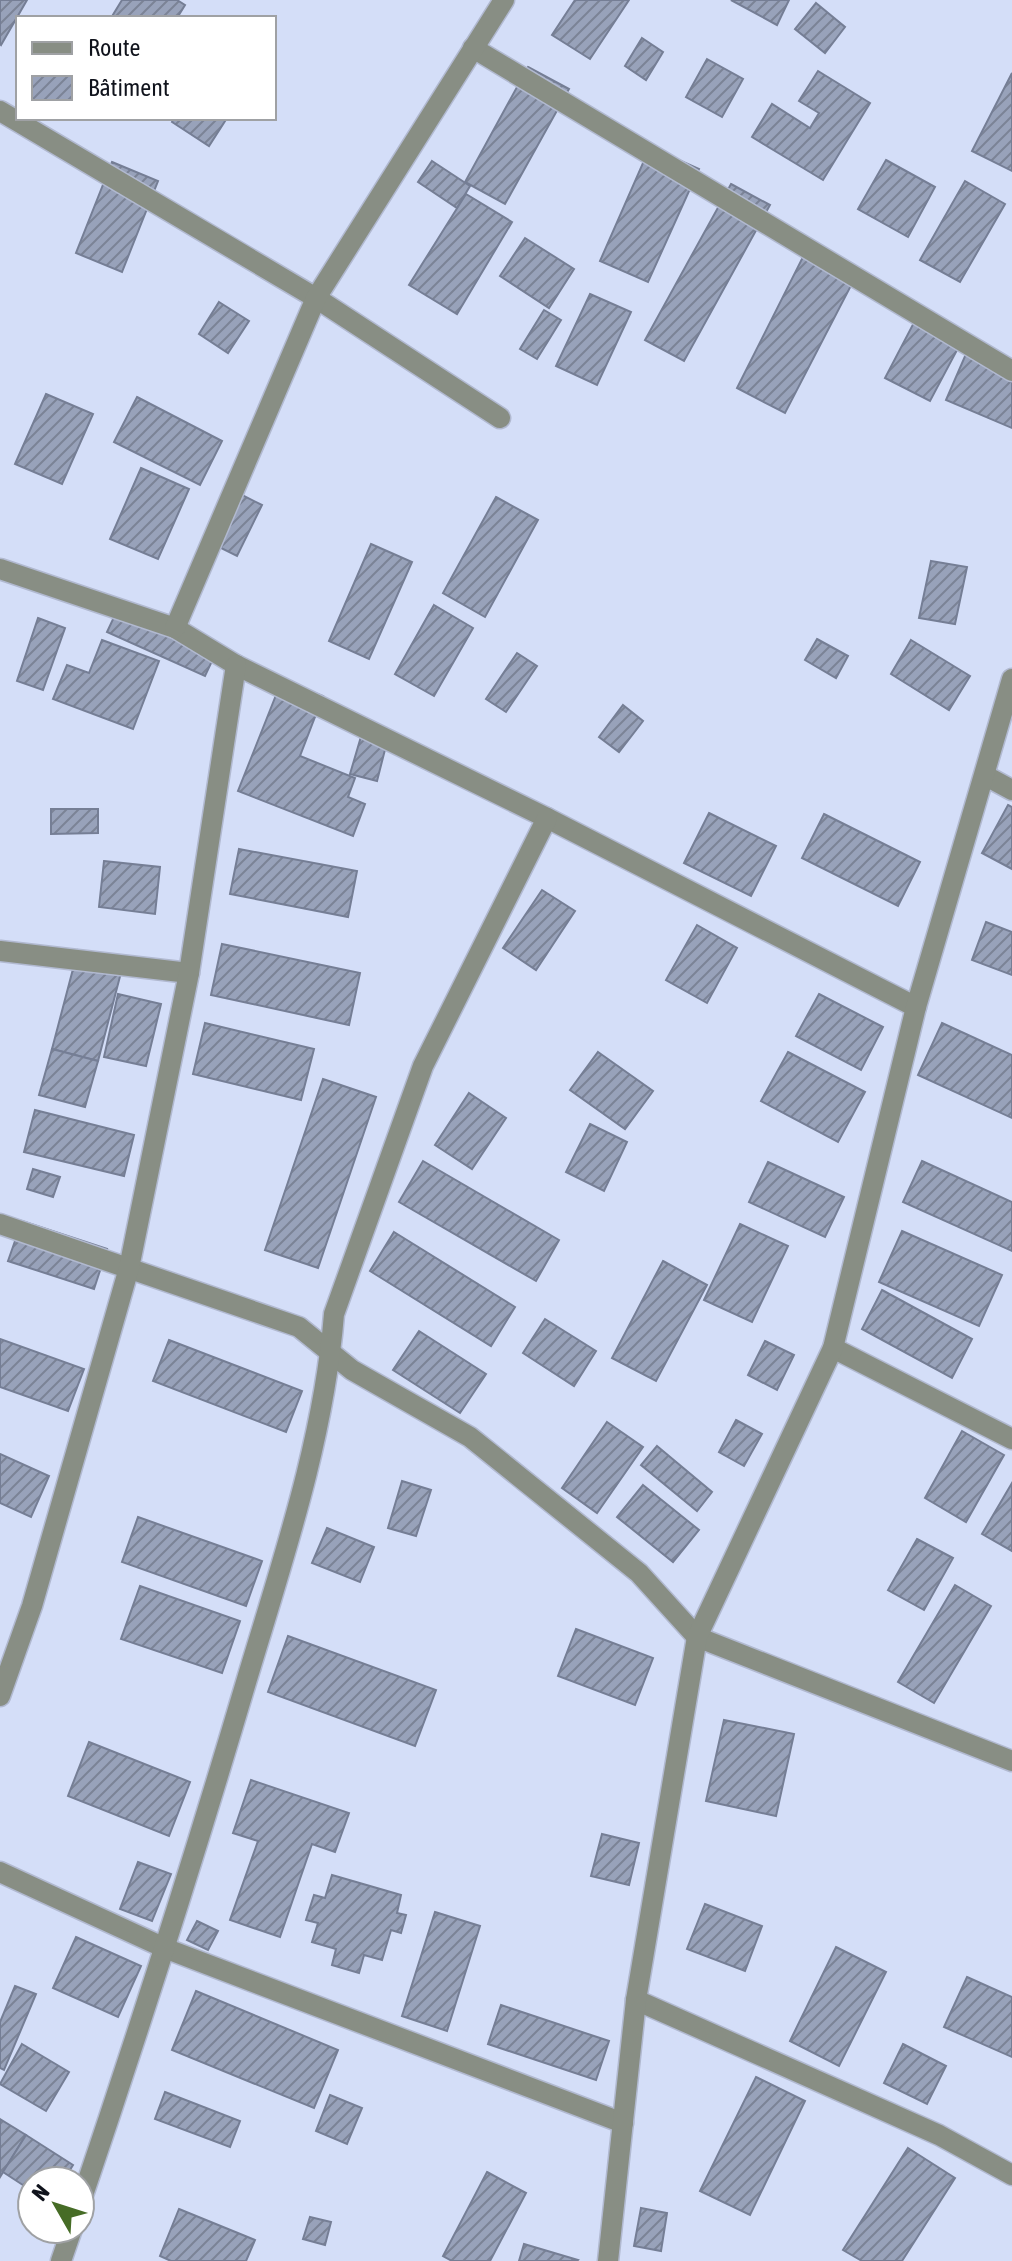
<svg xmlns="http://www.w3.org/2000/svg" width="1012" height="2261" viewBox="0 0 1012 2261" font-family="'Asap Condensed',sans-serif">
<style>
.building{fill:url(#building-hatch);stroke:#757e95;stroke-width:2}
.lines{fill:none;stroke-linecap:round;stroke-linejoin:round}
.minor-casing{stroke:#b1b9d0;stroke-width:23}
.minor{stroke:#888e84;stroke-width:20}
</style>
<defs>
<pattern id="building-hatch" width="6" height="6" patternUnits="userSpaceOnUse" patternTransform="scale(2)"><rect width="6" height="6" fill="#98a2ba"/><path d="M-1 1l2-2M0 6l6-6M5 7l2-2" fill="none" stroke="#7b8396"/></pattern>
</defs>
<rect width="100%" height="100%" fill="#d4def8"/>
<g class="building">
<path d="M 0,0 L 27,0 L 1,45 L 0,44 Z"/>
<path d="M 122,0 L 177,0 L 185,5 L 177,18 L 111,18 Z"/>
<path d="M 575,0 L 629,0 L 590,59 L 552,35 Z"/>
<path d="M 731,0 L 789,0 L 777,25 Z"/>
<path d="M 816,3 L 845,27 L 825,53 L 795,29 Z"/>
<path d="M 642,38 L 663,52 L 646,80 L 625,66 Z"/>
<path d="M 707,59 L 743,79 L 722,117 L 686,97 Z"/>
<path d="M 528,67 L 569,89 L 505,204 L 465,182 Z"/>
<path d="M 818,71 L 870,103 L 823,180 L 752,137 L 772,104 L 810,128 L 819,113 L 799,101 Z"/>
<path d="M 1012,73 L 1012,171 L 972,151 Z"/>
<path d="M 174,118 L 227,118 L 209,146 L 172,122 Z"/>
<path d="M 650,147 L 699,169 L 648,282 L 600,261 Z"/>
<path d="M 886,160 L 935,187 L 908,237 L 858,209 Z"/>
<path d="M 432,161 L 470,186 L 457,208 L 418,182 Z"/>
<path d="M 112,162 L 158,181 L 122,272 L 76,253 Z"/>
<path d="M 965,181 L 1005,204 L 960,282 L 920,260 Z"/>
<path d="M 731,184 L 770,205 L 684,361 L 645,340 Z"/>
<path d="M 466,194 L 512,222 L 457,314 L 409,285 Z"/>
<path d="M 525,238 L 574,269 L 549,308 L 500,276 Z"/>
<path d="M 808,247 L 858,272 L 785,413 L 737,388 Z"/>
<path d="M 590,294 L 631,312 L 597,385 L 556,366 Z"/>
<path d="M 219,302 L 249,321 L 228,353 L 199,334 Z"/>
<path d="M 544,310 L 561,320 L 537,359 L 520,349 Z"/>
<path d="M 920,311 L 965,335 L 930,401 L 885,378 Z"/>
<path d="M 969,347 L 1012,365 L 1012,428 L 946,400 Z"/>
<path d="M 46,394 L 93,414 L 62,484 L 15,464 Z"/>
<path d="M 137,397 L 222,441 L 200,485 L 114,442 Z"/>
<path d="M 141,468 L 189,489 L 158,559 L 110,539 Z"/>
<path d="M 236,492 L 262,505 L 237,556 L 211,543 Z"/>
<path d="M 496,497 L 538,520 L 485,617 L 443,593 Z"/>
<path d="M 371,544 L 412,562 L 369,659 L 329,641 Z"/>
<path d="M 931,561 L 967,567 L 955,624 L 919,618 Z"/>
<path d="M 122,600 L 220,644 L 205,676 L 107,632 Z"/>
<path d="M 434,605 L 473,628 L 434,696 L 395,674 Z"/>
<path d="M 38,618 L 65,628 L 43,690 L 17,681 Z"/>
<path d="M 817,639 L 848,656 L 836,678 L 805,660 Z"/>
<path d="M 102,640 L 159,661 L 133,729 L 53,699 L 67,665 L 89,673 Z"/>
<path d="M 911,640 L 970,676 L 949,710 L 891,674 Z"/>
<path d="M 517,653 L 537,666 L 506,712 L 486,699 Z"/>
<path d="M 282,680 L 323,696 L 300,756 L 355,778 L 348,797 L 365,804 L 353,836 L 238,791 Z"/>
<path d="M 623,705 L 643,721 L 619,752 L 599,737 Z"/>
<path d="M 365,723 L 390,730 L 377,781 L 350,774 Z"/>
<path d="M 1008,805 L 1012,807 L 1012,869 L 982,853 Z"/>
<path d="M 51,809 L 98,809 L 98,833 L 51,834 Z"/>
<path d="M 709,813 L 776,846 L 751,896 L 684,863 Z"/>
<path d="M 824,814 L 920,862 L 898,906 L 802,858 Z"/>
<path d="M 239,849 L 357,871 L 348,917 L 230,894 Z"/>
<path d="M 104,861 L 160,867 L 155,914 L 99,907 Z"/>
<path d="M 542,890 L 575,911 L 536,970 L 503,948 Z"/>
<path d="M 986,922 L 1012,932 L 1012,975 L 972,960 Z"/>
<path d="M 697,925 L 737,948 L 707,1003 L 666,980 Z"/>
<path d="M 222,944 L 360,973 L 349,1025 L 211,995 Z"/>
<path d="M 78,950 L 124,961 L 98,1061 L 52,1049 Z"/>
<path d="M 118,994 L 161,1004 L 146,1066 L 104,1057 Z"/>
<path d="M 819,994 L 883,1027 L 861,1070 L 796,1036 Z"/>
<path d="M 205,1023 L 314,1049 L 301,1100 L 193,1074 Z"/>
<path d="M 942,1023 L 1012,1055 L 1012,1118 L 918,1075 Z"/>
<path d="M 52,1049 L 98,1061 L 85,1107 L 39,1095 Z"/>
<path d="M 598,1052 L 653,1091 L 625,1129 L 570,1090 Z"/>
<path d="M 788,1052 L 865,1092 L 838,1142 L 761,1101 Z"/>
<path d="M 323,1079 L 376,1097 L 318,1268 L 265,1250 Z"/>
<path d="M 469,1093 L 506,1118 L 472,1169 L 435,1145 Z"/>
<path d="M 35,1110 L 134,1135 L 124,1176 L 24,1152 Z"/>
<path d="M 590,1124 L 627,1142 L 604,1191 L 566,1172 Z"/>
<path d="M 423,1161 L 559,1240 L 536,1281 L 399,1202 Z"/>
<path d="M 922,1161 L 1012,1202 L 1012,1251 L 903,1202 Z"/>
<path d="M 768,1162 L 844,1197 L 825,1237 L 749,1202 Z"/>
<path d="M 33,1169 L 60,1177 L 53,1197 L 27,1189 Z"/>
<path d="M 22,1221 L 107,1249 L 94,1289 L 8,1261 Z"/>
<path d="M 740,1224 L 788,1246 L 752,1322 L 704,1300 Z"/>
<path d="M 902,1231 L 1002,1275 L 979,1326 L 879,1282 Z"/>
<path d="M 394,1232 L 515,1307 L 491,1346 L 370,1271 Z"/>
<path d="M 663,1261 L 707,1285 L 656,1381 L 612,1358 Z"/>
<path d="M 882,1290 L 972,1339 L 952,1378 L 862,1329 Z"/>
<path d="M 545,1319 L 596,1351 L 574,1386 L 523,1353 Z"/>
<path d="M 419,1331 L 486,1374 L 460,1413 L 393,1370 Z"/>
<path d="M 0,1339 L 84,1369 L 68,1411 L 0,1387 Z"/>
<path d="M 169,1340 L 302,1391 L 286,1432 L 153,1381 Z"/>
<path d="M 765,1341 L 794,1355 L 777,1390 L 748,1375 Z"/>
<path d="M 736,1420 L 762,1434 L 744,1466 L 719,1452 Z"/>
<path d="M 607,1422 L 643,1447 L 597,1513 L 562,1488 Z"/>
<path d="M 962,1431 L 1004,1455 L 966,1522 L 925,1498 Z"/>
<path d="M 657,1446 L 712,1492 L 697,1511 L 641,1465 Z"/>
<path d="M 0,1454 L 49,1476 L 31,1517 L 0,1503 Z"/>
<path d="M 402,1481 L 431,1490 L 416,1536 L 388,1528 Z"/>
<path d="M 1012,1483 L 1012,1551 L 982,1534 Z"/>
<path d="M 643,1485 L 699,1530 L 673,1562 L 617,1517 Z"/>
<path d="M 138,1517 L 262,1561 L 246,1606 L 122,1562 Z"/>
<path d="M 327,1528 L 374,1547 L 360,1582 L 312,1563 Z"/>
<path d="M 917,1539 L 953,1558 L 924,1610 L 888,1590 Z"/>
<path d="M 955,1585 L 991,1606 L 934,1703 L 898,1682 Z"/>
<path d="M 140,1586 L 240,1621 L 222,1673 L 121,1639 Z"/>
<path d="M 576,1629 L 653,1658 L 635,1705 L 558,1676 Z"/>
<path d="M 288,1636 L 436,1690 L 415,1746 L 268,1692 Z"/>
<path d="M 724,1720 L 794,1734 L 776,1816 L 706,1801 Z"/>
<path d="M 89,1742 L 190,1782 L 169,1836 L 68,1796 Z"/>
<path d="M 251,1780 L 349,1813 L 335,1852 L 312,1844 L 280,1937 L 230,1920 L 258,1841 L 233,1833 Z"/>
<path d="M 602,1834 L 639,1843 L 629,1885 L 591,1876 Z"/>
<path d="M 138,1862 L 171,1874 L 152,1921 L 120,1909 Z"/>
<path d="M 332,1875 L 401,1895 L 397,1913 L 406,1915 L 401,1933 L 391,1930 L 382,1960 L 364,1955 L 359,1973 L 332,1965 L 336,1949 L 312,1942 L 318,1923 L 306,1920 L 314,1895 L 325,1898 Z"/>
<path d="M 705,1904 L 762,1926 L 745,1971 L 687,1949 Z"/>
<path d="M 435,1912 L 480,1926 L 447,2031 L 402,2016 Z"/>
<path d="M 197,1921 L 218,1931 L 208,1950 L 187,1940 Z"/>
<path d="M 76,1937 L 141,1966 L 118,2017 L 53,1988 Z"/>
<path d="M 836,1947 L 886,1972 L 839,2066 L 790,2041 Z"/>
<path d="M 967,1977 L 1012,1997 L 1012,2057 L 944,2027 Z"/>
<path d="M 15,1986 L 36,1994 L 4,2070 L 0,2068 L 0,2022 Z"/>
<path d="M 196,1991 L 338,2050 L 314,2108 L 172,2050 Z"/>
<path d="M 501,2005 L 609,2041 L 596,2080 L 488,2044 Z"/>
<path d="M 22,2044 L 69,2072 L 46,2111 L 0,2084 Z"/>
<path d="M 903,2044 L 946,2066 L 927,2104 L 884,2083 Z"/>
<path d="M 756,2077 L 805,2101 L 750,2215 L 700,2191 Z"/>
<path d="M 165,2092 L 240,2121 L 230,2147 L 155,2119 Z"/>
<path d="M 330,2095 L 362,2108 L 347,2144 L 316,2131 Z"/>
<path d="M 0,2119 L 26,2135 L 0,2177 Z"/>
<path d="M 26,2135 L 73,2165 L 63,2181 L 32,2181 L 32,2191 L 3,2172 Z"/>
<path d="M 908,2148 L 955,2178 L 902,2261 L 862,2261 L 843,2250 Z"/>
<path d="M 487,2172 L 526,2193 L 490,2261 L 452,2261 L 443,2256 Z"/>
<path d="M 641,2208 L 667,2213 L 661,2251 L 634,2246 Z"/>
<path d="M 179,2209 L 255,2240 L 246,2261 L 171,2261 L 160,2256 Z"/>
<path d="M 310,2217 L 331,2222 L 325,2245 L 303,2239 Z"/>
<path d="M 524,2244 L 578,2260 L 577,2261 L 519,2261 Z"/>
</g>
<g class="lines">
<defs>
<g id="minor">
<path d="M 473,48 L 1012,371"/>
<path d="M 0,111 L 316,298 L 500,418"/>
<path d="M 0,569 L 175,628 L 236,665 L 547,818 L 916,1007"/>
<path d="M 175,628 L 316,298 L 504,0"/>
<path d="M 986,776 L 1012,790"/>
<path d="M 0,951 L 189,973"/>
<path d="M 0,1224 L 299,1327 L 352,1370 L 470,1437 L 639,1573 L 697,1637 L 1012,1761"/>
<path d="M 833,1348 L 1012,1439"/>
<path d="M 0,1696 L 32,1606 L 129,1268 L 189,973 L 236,665"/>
<path d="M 0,1872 L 167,1949 L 623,2123"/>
<path d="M 636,2000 L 939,2135 L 1012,2175"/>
<path d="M 80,2204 C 139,2030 195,1855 247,1679 C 283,1559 324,1439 334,1314 L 423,1066 L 547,818"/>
<path d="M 61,2261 L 72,2229"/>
<path d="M 608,2261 L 636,2000 L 697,1637 L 833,1348 L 916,1007 L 1012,679"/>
</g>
</defs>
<use href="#minor" class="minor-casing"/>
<use href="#minor" class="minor"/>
</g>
<rect x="16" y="16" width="260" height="104" fill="#ffffff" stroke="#9fa1a4" stroke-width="2"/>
<rect x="32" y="42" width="40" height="12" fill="#888e84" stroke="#9fa1a4" stroke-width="2"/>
<text x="88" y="56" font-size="24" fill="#10131c">Route</text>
<rect x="32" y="76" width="40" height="24" fill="url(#building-hatch)" stroke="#9fa1a4" stroke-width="2"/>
<text x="88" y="96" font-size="24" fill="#10131c">Bâtiment</text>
<g transform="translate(56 2205) rotate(309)"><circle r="38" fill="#ffffff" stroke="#9fa1a4" stroke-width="2"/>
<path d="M0-6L14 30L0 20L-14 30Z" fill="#466c26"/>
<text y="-12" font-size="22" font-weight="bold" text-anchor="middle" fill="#10131c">N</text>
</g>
</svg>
